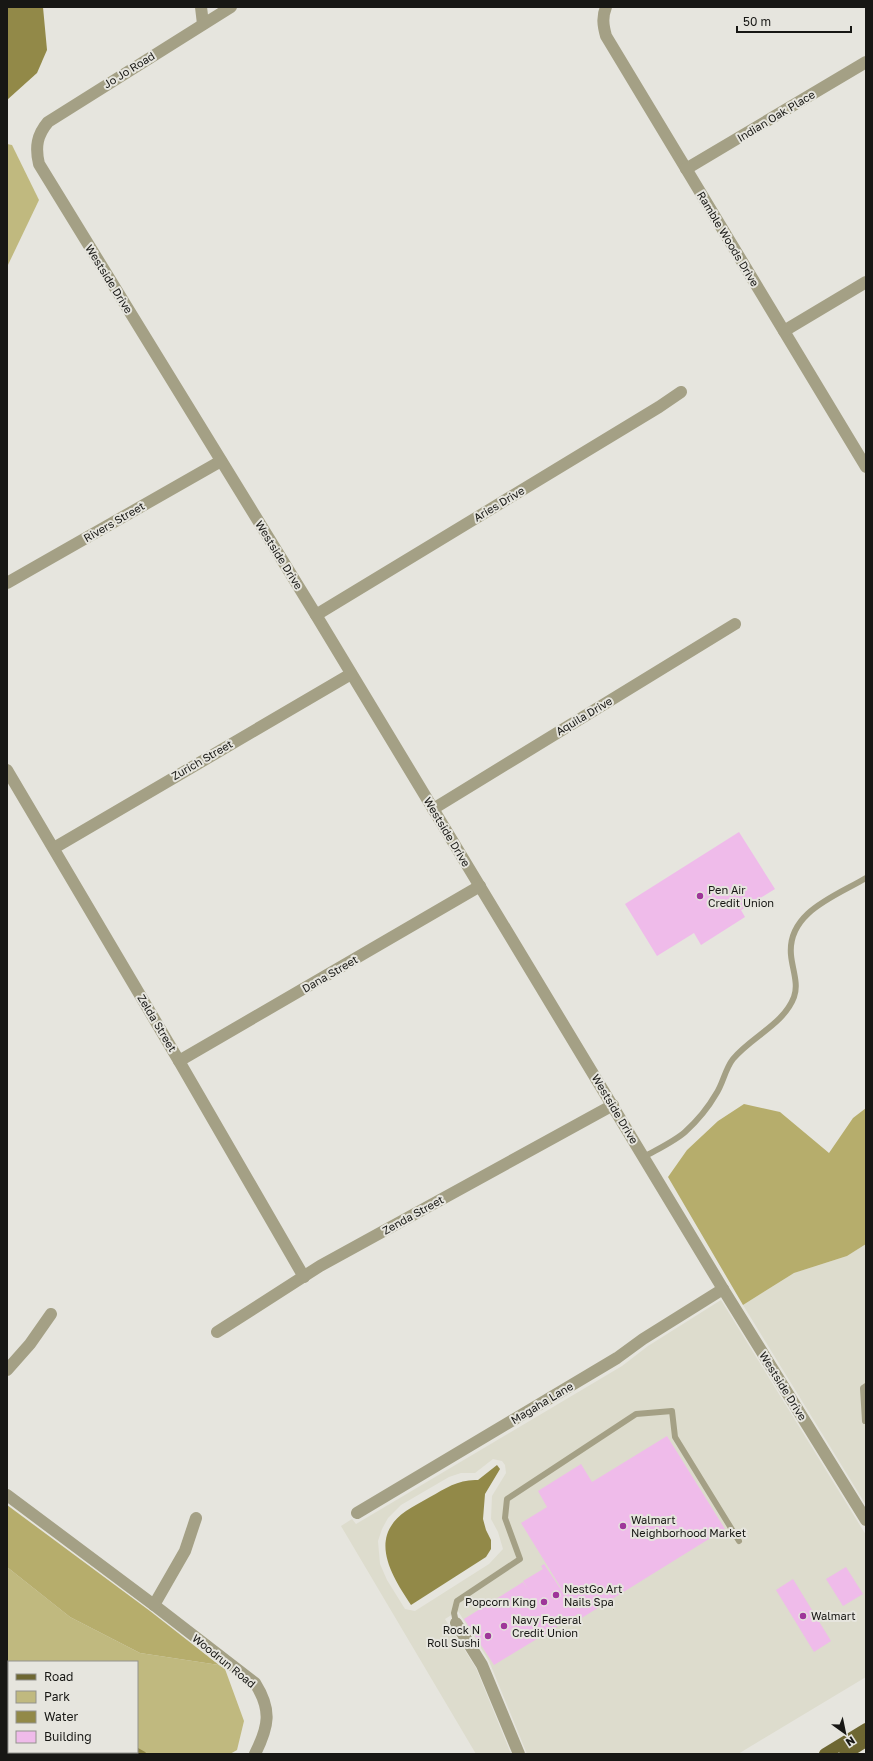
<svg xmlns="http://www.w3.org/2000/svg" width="873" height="1761" viewBox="0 0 873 1761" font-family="'Golos Text',sans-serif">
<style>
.built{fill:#dddccd;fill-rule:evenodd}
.green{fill:#c0b97f}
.forest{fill:#b6ad6c}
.water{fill:#928948}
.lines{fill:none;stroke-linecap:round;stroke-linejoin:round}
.stream{stroke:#928948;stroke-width:4.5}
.building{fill:#efbbea}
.service{stroke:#a4a085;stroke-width:6}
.minor{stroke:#a4a085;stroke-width:12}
.primary{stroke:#6e6732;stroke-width:12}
.poi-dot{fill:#9e3699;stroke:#e6e5de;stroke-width:1.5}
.labels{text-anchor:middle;stroke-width:4;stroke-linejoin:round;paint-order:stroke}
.street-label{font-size:11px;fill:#171714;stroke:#e6e5de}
.poi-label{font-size:11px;fill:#171714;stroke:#e6e5de;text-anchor:start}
</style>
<rect width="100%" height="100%" fill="#e6e5de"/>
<g class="built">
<path d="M 866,1244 L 866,1505 L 743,1305 L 794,1273 L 847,1256 Z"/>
<path d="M 721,1300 L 866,1535 L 866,1677 L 738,1754 L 527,1754 L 489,1661 L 458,1611 L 445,1619 L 476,1668 L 511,1754 L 476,1754 L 341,1526 L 352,1519 L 356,1524 L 622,1366 L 648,1346 ZM 493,1459 L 502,1461 L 505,1465 L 506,1473 L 492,1496 L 491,1519 L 498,1532 L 503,1549 L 489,1564 L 415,1611 L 405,1609 L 387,1580 L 380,1564 L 378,1541 L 382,1529 L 388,1518 L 401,1505 L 449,1477 L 461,1473 L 475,1473 Z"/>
</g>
<g class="green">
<path d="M 7,144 L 12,145 L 39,200 L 7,267 Z"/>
<path d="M 7,1567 L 70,1617 L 140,1653 L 219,1665 L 225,1669 L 244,1721 L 237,1750 L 230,1754 L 67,1754 L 62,1752 L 137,1752 L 137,1662 L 9,1662 L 9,1732 L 7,1731 Z"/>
</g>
<g class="forest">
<path d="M 744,1104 L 780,1112 L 829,1153 L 853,1118 L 866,1108 L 866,1244 L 847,1256 L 794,1273 L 743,1305 L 668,1177 L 687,1150 L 718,1121 Z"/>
<path d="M 7,1505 L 150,1611 L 219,1665 L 140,1653 L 70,1617 L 7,1567 Z"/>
</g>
<g class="water">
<path d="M 7,7 L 43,7 L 47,50 L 37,73 L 7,100 Z"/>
<path d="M 497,1465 L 500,1469 L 485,1494 L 483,1519 L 486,1530 L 491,1540 L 491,1549 L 486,1557 L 411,1605 C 392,1576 367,1538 406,1511 C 413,1506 422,1502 430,1497 C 446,1488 459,1479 478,1480 Z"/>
</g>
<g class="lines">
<g class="stream">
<path d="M 7,1663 L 9,1665"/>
<path d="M 137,1750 L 144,1754"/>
</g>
</g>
<g class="building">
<path d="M 739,832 L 775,889 L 741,910 L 745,917 L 701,945 L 694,933 L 657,956 L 625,904 Z"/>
<path d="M 667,1436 L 725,1529 L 580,1619 L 578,1614 L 494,1665 L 464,1619 L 523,1582 L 528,1589 L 523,1581 L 543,1569 L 541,1566 L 544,1564 L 574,1609 L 521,1523 L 547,1507 L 538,1491 L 581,1464 L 592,1482 Z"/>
<path d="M 846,1567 L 863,1594 L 843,1606 L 826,1579 Z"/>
<path d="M 793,1579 L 831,1641 L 814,1652 L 776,1590 Z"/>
</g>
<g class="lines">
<g class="service">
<path d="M 644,1157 C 656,1150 675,1141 685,1132 C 697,1121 708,1108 716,1094 C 723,1084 725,1069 733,1059 C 751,1037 784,1024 794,997 C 799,984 792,968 791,955 C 787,912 836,896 866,878"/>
<path d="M 865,1421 L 863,1388 L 866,1386"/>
<path d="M 456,1623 L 454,1613 L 457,1601 L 520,1559 L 505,1518 L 507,1499 L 636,1414 L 672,1411 L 675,1437 L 739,1541"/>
</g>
<g class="minor">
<path d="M 201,7 L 203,24"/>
<path d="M 231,7 L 48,122 C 37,135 35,147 39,164 L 316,615 L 723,1289 L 866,1520"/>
<path d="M 606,7 C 602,17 603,25 606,36 L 866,467"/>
<path d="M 686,169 L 866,62"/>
<path d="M 784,331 L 866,282"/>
<path d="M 7,583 L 221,461"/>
<path d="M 316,615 L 659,407 L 681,392"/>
<path d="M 7,770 L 179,1061 L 304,1277"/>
<path d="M 433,809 L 735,624"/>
<path d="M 54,848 L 351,674"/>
<path d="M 179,1061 L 480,886"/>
<path d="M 217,1332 L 320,1266 L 613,1105"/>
<path d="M 7,1370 L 30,1344 L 51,1314"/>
<path d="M 7,1495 L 154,1605 L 255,1683 C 272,1710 269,1726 255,1754"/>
<path d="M 357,1513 L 617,1358 L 643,1339 L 723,1289"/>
<path d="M 154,1605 L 185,1551 L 196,1518"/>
<path d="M 456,1623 L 482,1665 L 519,1754"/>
</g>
<g class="primary">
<path d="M 825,1754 L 866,1729"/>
<path d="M 845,1754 L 866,1741"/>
</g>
</g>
<g class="poi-dot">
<circle cx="700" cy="896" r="4"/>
<circle cx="623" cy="1526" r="4"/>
<circle cx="556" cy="1595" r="4"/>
<circle cx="544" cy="1602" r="4"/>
<circle cx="803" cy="1616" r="4"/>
<circle cx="504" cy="1626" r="4"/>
<circle cx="488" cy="1636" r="4"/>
</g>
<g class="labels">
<g class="street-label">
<text transform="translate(129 70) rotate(-32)" y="4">Jo Jo Road</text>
<text transform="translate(776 116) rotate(-31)" y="4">Indian Oak Place</text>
<text transform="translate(728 239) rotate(59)" y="4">Ramble Woods Drive</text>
<text transform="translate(109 279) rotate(58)" y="4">Westside Drive</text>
<text transform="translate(499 504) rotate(-31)" y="4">Aries Drive</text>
<text transform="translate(114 522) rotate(-30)" y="4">Rivers Street</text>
<text transform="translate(279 555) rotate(58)" y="4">Westside Drive</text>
<text transform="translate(584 716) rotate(-31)" y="4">Aquila Drive</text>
<text transform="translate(202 760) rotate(-30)" y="4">Zurich Street</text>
<text transform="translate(447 832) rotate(59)" y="4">Westside Drive</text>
<text transform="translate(330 974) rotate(-30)" y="4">Dana Street</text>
<text transform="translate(157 1023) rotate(59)" y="4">Zelda Street</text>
<text transform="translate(615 1109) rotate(59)" y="4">Westside Drive</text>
<text transform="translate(413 1215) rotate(-29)" y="4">Zenda Street</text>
<text transform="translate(783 1386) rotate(58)" y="4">Westside Drive</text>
<text transform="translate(542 1403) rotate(-31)" y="4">Magaha Lane</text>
<text transform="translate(224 1661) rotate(39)" y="4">Woodrun Road</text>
</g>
<g class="poi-label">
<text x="708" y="894">Pen Air<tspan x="708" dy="13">Credit Union</tspan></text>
<text x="631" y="1524">Walmart<tspan x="631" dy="13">Neighborhood Market</tspan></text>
<text x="564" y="1593">NestGo Art<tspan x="564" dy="13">Nails Spa</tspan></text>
<text x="536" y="1606" text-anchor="end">Popcorn King</text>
<text x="811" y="1620">Walmart</text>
<text x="512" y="1624">Navy Federal<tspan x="512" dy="13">Credit Union</tspan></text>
<text x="480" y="1634" text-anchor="end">Rock N<tspan x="480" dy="13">Roll Sushi</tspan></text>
</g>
</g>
<rect width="873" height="1761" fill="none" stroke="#171714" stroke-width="16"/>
<rect x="8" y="1661" width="130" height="92" fill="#e6e5de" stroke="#93938d"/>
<rect x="16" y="1674" width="20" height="6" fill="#6e6732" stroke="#93938d"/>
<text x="44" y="1681" font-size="12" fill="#171714">Road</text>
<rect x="16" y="1691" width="20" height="12" fill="#c0b97f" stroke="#93938d"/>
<text x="44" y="1701" font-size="12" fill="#171714">Park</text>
<rect x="16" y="1711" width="20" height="12" fill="#928948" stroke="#93938d"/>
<text x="44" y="1721" font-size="12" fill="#171714">Water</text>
<rect x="16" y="1731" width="20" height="12" fill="#efbbea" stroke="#93938d"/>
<text x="44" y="1741" font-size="12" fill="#171714">Building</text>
<g transform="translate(845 1733) rotate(147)" stroke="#e6e5de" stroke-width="3" paint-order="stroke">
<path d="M0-3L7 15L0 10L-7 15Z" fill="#171714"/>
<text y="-6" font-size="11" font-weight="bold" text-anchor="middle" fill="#171714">N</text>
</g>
<path d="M737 26v6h114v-6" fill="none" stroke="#171714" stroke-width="2"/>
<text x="743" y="26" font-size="12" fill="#171714" stroke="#e6e5de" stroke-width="3" paint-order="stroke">50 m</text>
</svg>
